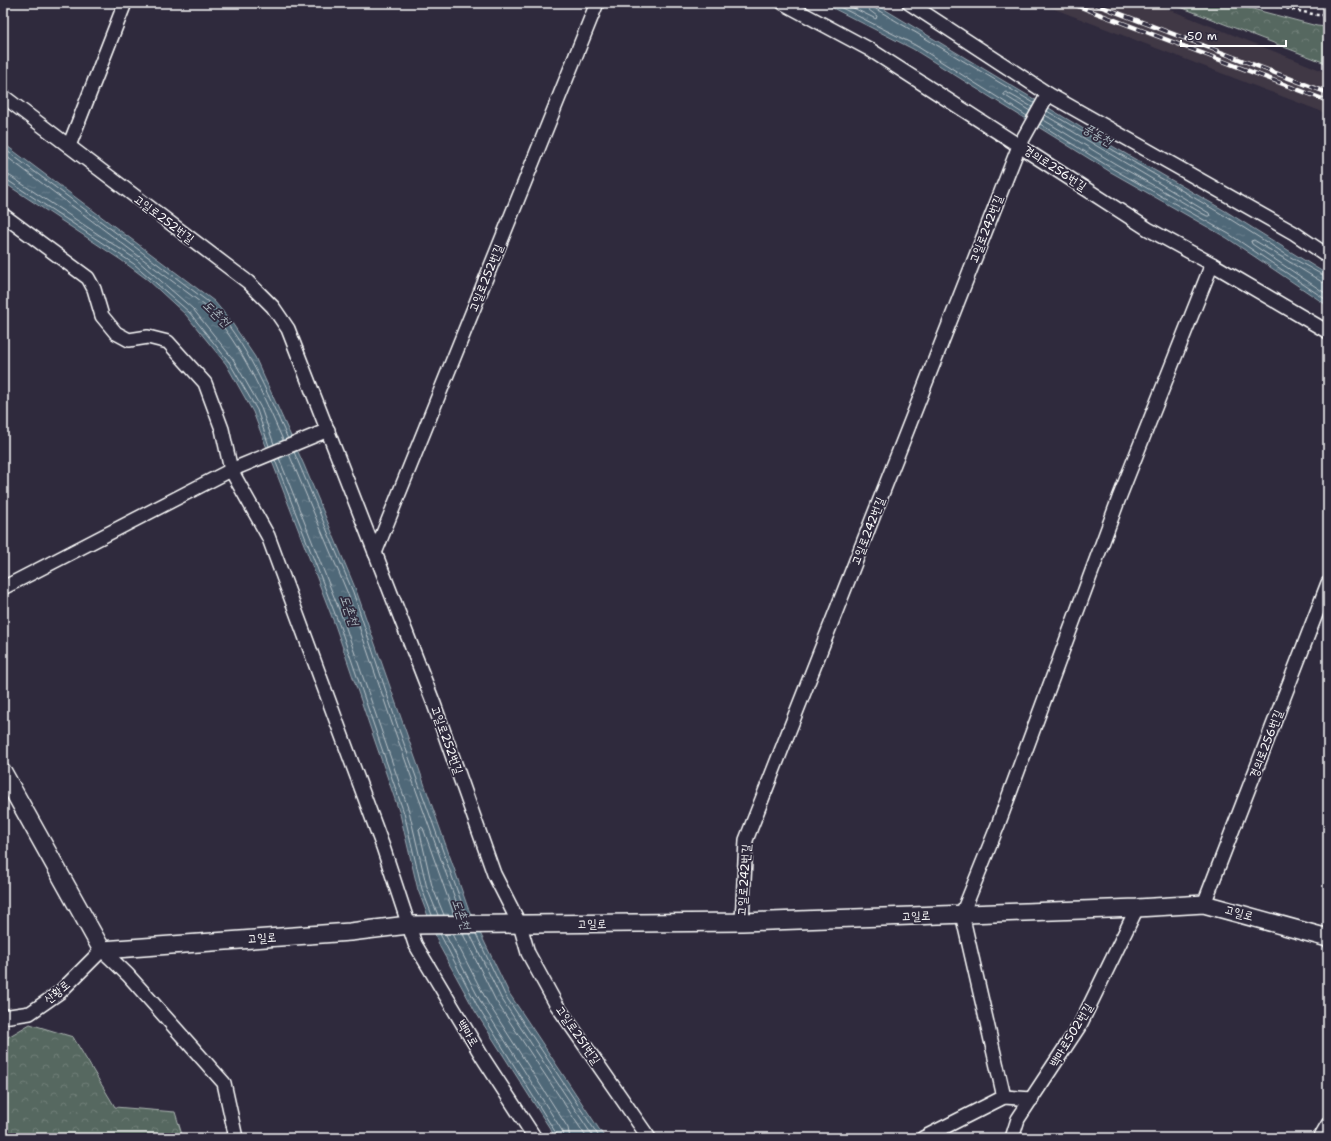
<svg xmlns="http://www.w3.org/2000/svg" width="1331" height="1141" viewBox="0 0 1331 1141" font-family="'Shantell Sans','Poor Story',sans-serif">
<style>
.built{fill:#413845}
.forest{fill:url(#forest-crowns);stroke:#aab4b0}
.water{fill:url(#water-ripples);stroke:#96a4ae}
.lines{fill:none;stroke-linecap:round;stroke-linejoin:round}
.shore{stroke:#b9c3c9;stroke-width:1}
.minor-casing{stroke:#fff;stroke-width:16}
.tertiary-casing{stroke:#fff;stroke-width:20}
.path{stroke:#fff;stroke-width:2.5;stroke-dasharray:3 3;stroke-linecap:butt}
.minor{stroke:#2f2a3d;stroke-width:13}
.tertiary{stroke:#2f2a3d;stroke-width:17}
.rail-casing{stroke:#fff;stroke-width:4.5}
.rail{stroke:#2f2a3d;stroke-width:3;stroke-dasharray:9;stroke-linecap:butt}
.labels{text-anchor:middle;stroke-width:3.5;stroke-linejoin:round;paint-order:stroke}
.street-label{font-size:12px;fill:#fff;stroke:#2f2a3d}
.water-label{font-size:13px;font-style:italic;fill:#a8b4bc;stroke:#2f2a3d}
</style>
<defs>
<pattern id="forest-crowns" width="20" height="18" patternUnits="userSpaceOnUse"><rect width="20" height="18" fill="#566860"/><path d="M2 6a3 3 0 1 1 6 0M12 15a3 3 0 1 1 6 0" fill="none" stroke="#6f7f78"/></pattern>
<pattern id="water-ripples" width="26" height="14" patternUnits="userSpaceOnUse"><rect width="26" height="14" fill="#506878"/><path d="M2 4q2-2 4 0t4 0M15 11q2-2 4 0t4 0" fill="none" stroke="#6a7f8c"/></pattern>
</defs>
<rect width="100%" height="100%" fill="#2f2a3d"/>
<filter id="ink" filterUnits="userSpaceOnUse"><feTurbulence type="fractalNoise" baseFrequency=".025" numOctaves="2"/><feDisplacementMap in="SourceGraphic" scale="8" xChannelSelector="R" yChannelSelector="G"/><feConvolveMatrix kernelMatrix="1 2 1 2 8 2 1 2 1" color-interpolation-filters="sRGB"/></filter>
<g filter="url(#ink)">
<path class="built" d="M 1039,3 L 1153,3 L 1328,73 L 1328,114 Z"/>
<g class="forest">
<path d="M 1170,3 L 1236,3 L 1245,7 L 1317,26 L 1328,27 L 1328,64 Z"/>
<path d="M 30,1024 L 73,1037 L 115,1107 L 175,1112 L 183,1138 L 3,1138 L 3,1040 Z"/>
</g>
<g class="water">
<path d="M 823,3 L 874,3 L 1107,143 L 1227,212 L 1328,275 L 1328,306 L 1227,238 L 1109,171 L 913,49 Z"/>
<path d="M 3,143 L 214,301 L 230,320 L 255,357 L 304,465 L 356,590 L 468,908 L 509,993 L 605,1138 L 556,1138 L 475,1011 L 440,947 L 418,890 L 400,814 L 335,625 L 253,412 L 226,364 L 186,315 L 148,280 L 121,260 L 3,182 Z"/>
</g>
<g class="lines">
<g class="shore">
<path d="M 832,3 L 915,45 L 1027,116"/>
<path d="M 843,3 L 876,19 L 877,16 L 869,10 L 867,3"/>
<path d="M 872,3 L 876,9 L 1034,103"/>
<path d="M 1030,111 L 1004,95 L 1004,93 L 1006,92 L 1032,107"/>
<path d="M 1047,111 L 1225,216 L 1287,255 L 1328,278"/>
<path d="M 1042,119 L 1114,163 L 1207,216 L 1210,216 L 1209,213 L 1045,115"/>
<path d="M 1040,124 L 1111,168 L 1229,234 L 1328,301"/>
<path d="M 3,148 L 211,304 C 249,347 265,388 288,439"/>
<path d="M 3,154 L 208,308 C 244,349 261,391 283,440"/>
<path d="M 3,174 L 10,176 L 137,260 L 193,309 L 233,359 L 261,408 L 274,444"/>
<path d="M 3,179 L 7,180 L 134,264 L 189,312 L 229,362 L 257,410 L 269,446"/>
<path d="M 1328,283 L 1322,282 L 1254,240 L 1251,241 L 1252,244 L 1328,295"/>
<path d="M 294,452 L 353,592 L 398,727 L 466,915"/>
<path d="M 289,454 L 348,594 L 394,729 L 461,915"/>
<path d="M 279,458 L 344,622 L 409,811 L 427,888 L 438,915"/>
<path d="M 275,460 L 339,624 L 404,813 L 422,889 L 432,915"/>
<path d="M 444,915 L 432,886 L 419,829 L 421,827 L 423,828 L 454,915"/>
<path d="M 440,934 L 479,1009 L 559,1138"/>
<path d="M 445,934 L 483,1006 L 563,1132 L 564,1138"/>
<path d="M 452,934 L 488,1003 L 568,1128 L 570,1138"/>
<path d="M 463,934 L 496,1001 L 587,1138"/>
<path d="M 470,934 L 501,998 L 594,1138"/>
<path d="M 476,934 L 505,995 L 600,1138"/>
</g>
<defs>
<g id="minor">
<path d="M 783,3 L 869,49 L 1148,229 L 1212,264 L 1328,332"/>
<path d="M 909,3 L 1048,94 L 1294,233 L 1328,256"/>
<path d="M 3,96 L 248,282 L 273,307 L 288,329 L 434,704 L 494,874 L 520,925 L 528,953 L 556,1004 L 649,1138"/>
<path d="M 69,146 L 125,3"/>
<path d="M 3,215 L 88,278 L 94,289 L 102,316 L 116,333 L 129,340 L 148,337 L 168,342 L 205,383 L 222,429 L 231,470 L 268,536 L 383,847 L 415,944 L 483,1058 L 535,1138"/>
<path d="M 375,553 L 597,3"/>
<path d="M 3,588 L 231,470 L 328,430"/>
<path d="M 1204,904 L 1328,583"/>
<path d="M 742,922 L 746,840 L 1019,146 L 1048,94"/>
<path d="M 3,1017 L 30,1013 L 60,992 L 102,950 L 128,975 L 224,1083 L 236,1138"/>
<path d="M 1004,1097 L 962,914 L 998,825 L 1119,498 L 1212,264"/>
<path d="M 923,1138 L 1004,1097 L 1032,1099"/>
<path d="M 1012,1138 L 1018,1119 L 1080,1025 L 1137,908"/>
<path d="M 1323,1138 L 1321,1136 L 1328,1124"/>
</g>
<path id="tertiary" d="M 3,772 L 102,950 L 350,932 L 408,925 L 742,922 L 1137,908 L 1204,904 L 1328,938"/>
</defs>
<use href="#minor" class="minor-casing"/>
<use href="#tertiary" class="tertiary-casing"/>
<path class="path" d="M 1263,3 L 1317,15 L 1328,15"/>
<use href="#minor" class="minor"/>
<use href="#tertiary" class="tertiary"/>
<defs>
<g id="rail">
<path d="M 1070,3 L 1328,101"/>
<path d="M 1092,3 L 1328,93"/>
</g>
</defs>
<use href="#rail" class="rail-casing"/>
<use href="#rail" class="rail"/>
</g>
</g>
<g class="labels">
<g class="street-label">
<text transform="translate(1055 168) rotate(33)" y="4">경의로256번길</text>
<text transform="translate(164 219) rotate(37)" y="4">고일로252번길</text>
<text transform="translate(986 229) rotate(-69)" y="4">고일로242번길</text>
<text transform="translate(486 278) rotate(-68)" y="4">고일로252번길</text>
<text transform="translate(868 531) rotate(-69)" y="4">고일로242번길</text>
<text transform="translate(447 740) rotate(70)" y="4">고일로252번길</text>
<text transform="translate(1266 744) rotate(-69)" y="4">경의로256번길</text>
<text transform="translate(744 880) rotate(-86)" y="4">고일로242번길</text>
<text transform="translate(1239 913) rotate(15)" y="4">고일로</text>
<text transform="translate(916 916) rotate(-2)" y="4">고일로</text>
<text transform="translate(592 924) rotate(-1)" y="4">고일로</text>
<text transform="translate(262 938) rotate(-4)" y="4">고일로</text>
<text transform="translate(57 992) rotate(-39)" y="4">산황로</text>
<text transform="translate(468 1033) rotate(59)" y="4">백마로</text>
<text transform="translate(578 1035) rotate(55)" y="4">고일로251번길</text>
<text transform="translate(1071 1035) rotate(-59)" y="4">백마로502번길</text>
</g>
<g class="water-label">
<text transform="translate(1098 134) rotate(30)" y="5">풍동천</text>
<text transform="translate(217 313) rotate(43)" y="5">도촌천</text>
<text transform="translate(350 610) rotate(70)" y="5">도촌천</text>
<text transform="translate(462 914) rotate(70)" y="5">도촌천</text>
</g>
</g>
<rect width="1331" height="1141" fill="none" stroke="#2f2a3d" stroke-width="16"/>
<rect x="8" y="8" width="1315" height="1125" fill="none" stroke="#fff" stroke-width="1.5" filter="url(#ink)"/>
<path d="M1181 40v6h105v-6" fill="none" stroke="#ffffff" stroke-width="2"/>
<text x="1187" y="40" font-size="12" fill="#ffffff" stroke="#2f2a3d" stroke-width="3" paint-order="stroke">50 m</text>
</svg>
